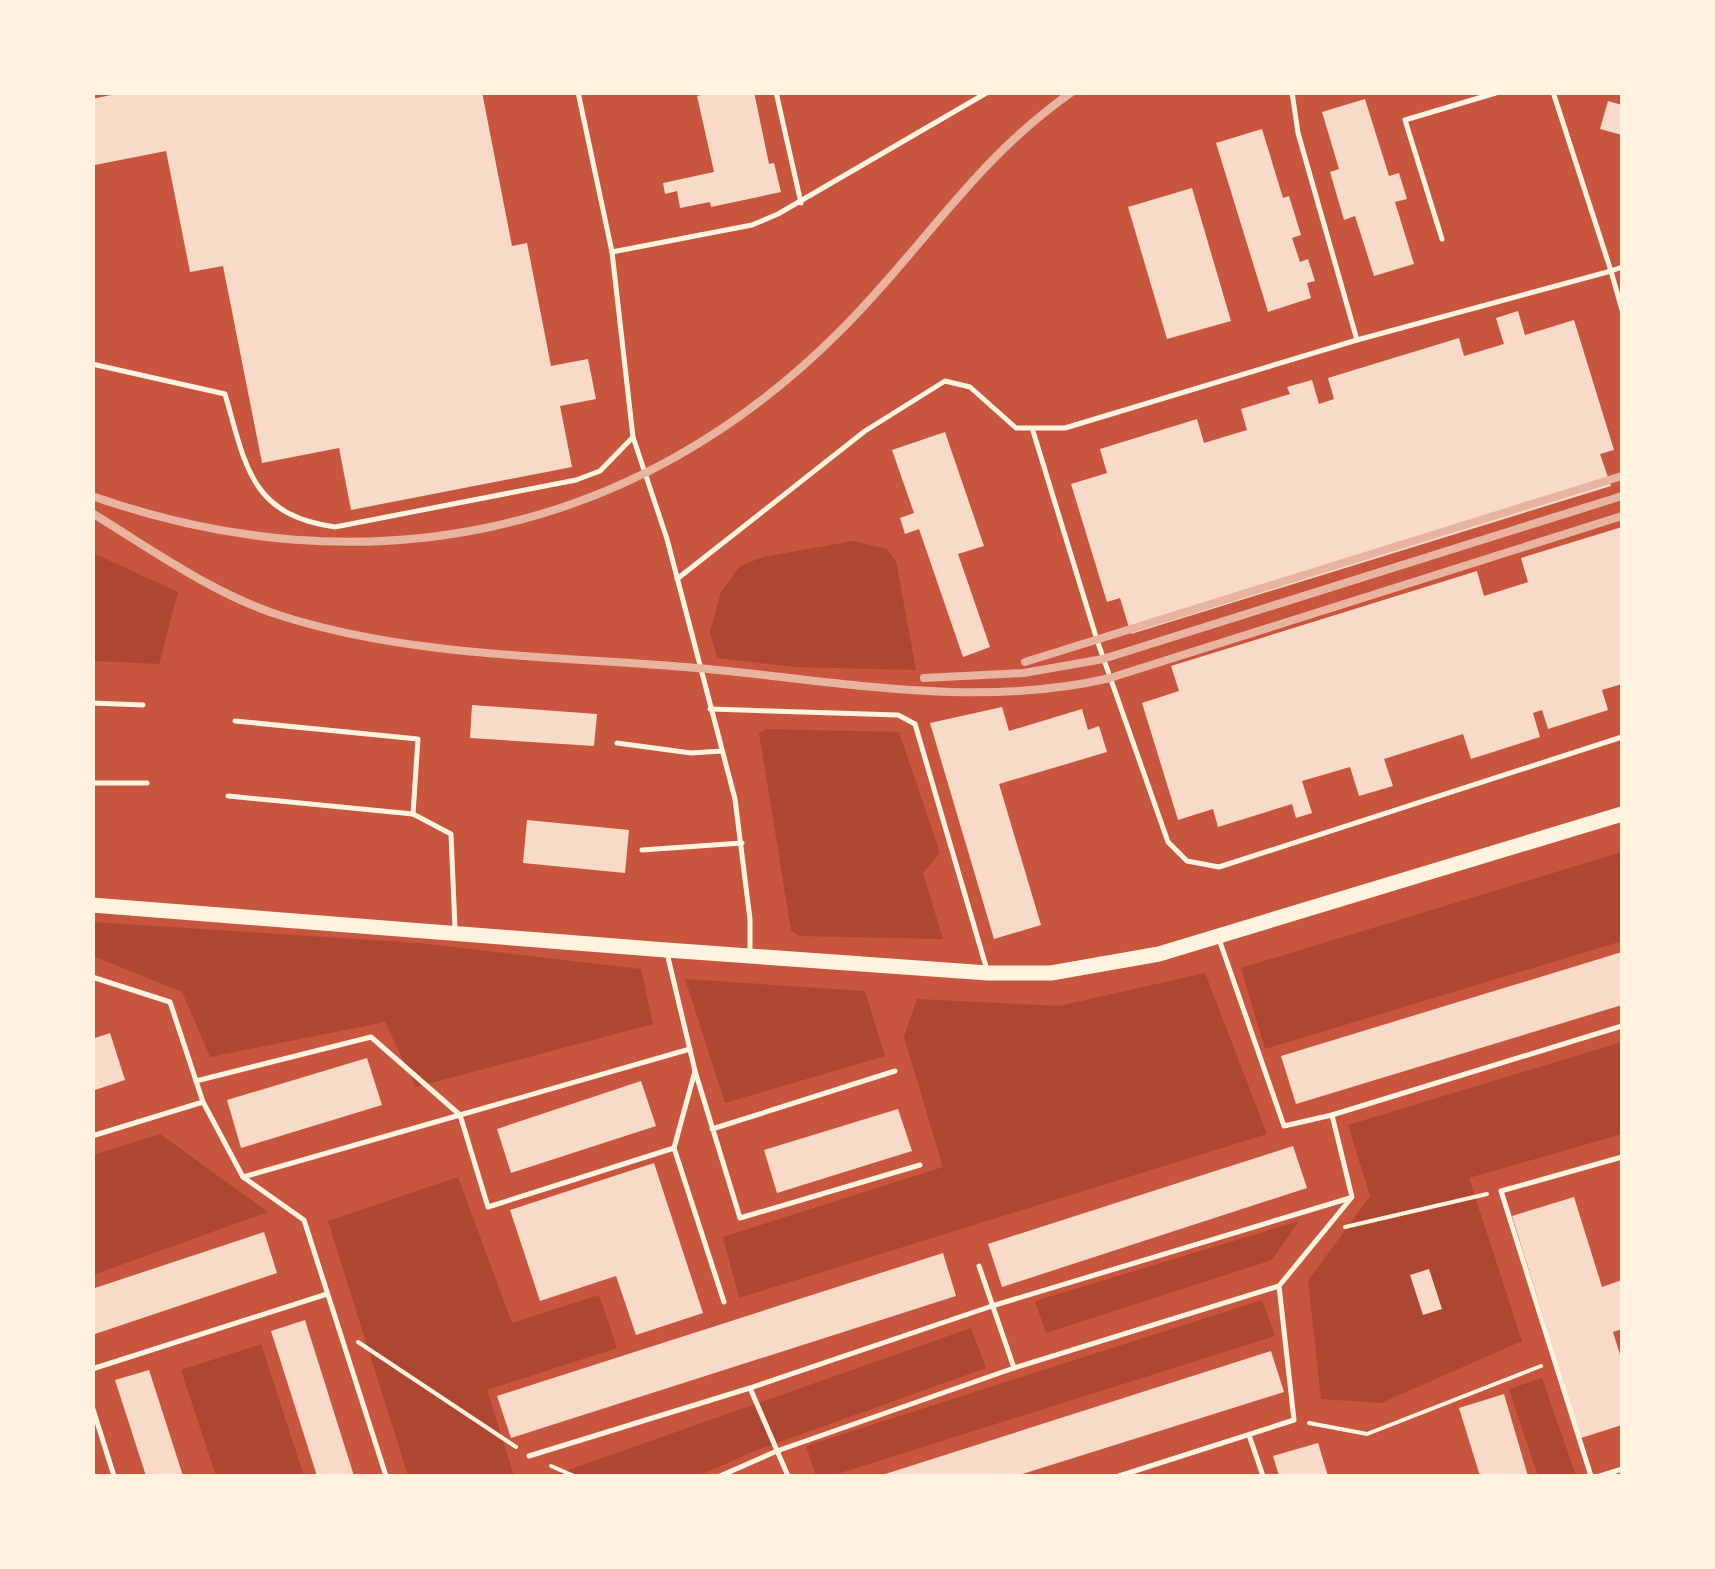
<svg xmlns="http://www.w3.org/2000/svg" width="1715" height="1569" viewBox="0 0 1715 1569" font-family="Raleway,sans-serif">
<style>
.green{fill:#ae4732}
.building{fill:#f7dbc8}
.lines{fill:none;stroke-linecap:round;stroke-linejoin:round}
.path{stroke:#fff3e0;stroke-width:4}
.service{stroke:#fff3e0;stroke-width:5}
.secondary{stroke:#fff3e0;stroke-width:15}
.rail{stroke:#e9b49f;stroke-width:8}
</style>
<rect width="100%" height="100%" fill="#c8553d"/>
<g class="green">
<path d="M 853,541 L 887,549 L 896,561 L 916,670 L 795,667 L 717,658 L 710,632 L 721,592 L 740,566 L 763,557 Z"/>
<path d="M 93,553 L 178,592 L 159,664 L 93,661 Z"/>
<path d="M 766,729 L 899,732 L 940,853 L 923,873 L 943,939 L 799,936 L 791,930 L 759,733 Z"/>
<path d="M 1622,852 L 1622,941 L 1265,1049 L 1241,968 Z"/>
<path d="M 92,922 L 419,943 L 641,969 L 653,1024 L 416,1087 L 385,1022 L 210,1057 L 182,992 L 93,956 Z"/>
<path d="M 1205,973 L 1267,1134 L 739,1298 L 723,1237 L 943,1167 L 904,1037 L 917,999 L 1059,1006 Z"/>
<path d="M 685,979 L 865,991 L 885,1056 L 725,1103 Z"/>
<path d="M 1622,1042 L 1622,1134 L 1469,1178 L 1522,1341 L 1381,1403 L 1321,1399 L 1308,1281 L 1370,1196 L 1348,1125 Z"/>
<path d="M 160,1134 L 268,1212 L 93,1275 L 93,1155 Z"/>
<path d="M 458,1177 L 512,1323 L 599,1295 L 617,1348 L 487,1390 L 514,1476 L 408,1476 L 328,1221 Z"/>
<path d="M 1299,1221 L 1272,1260 L 1046,1333 L 1035,1301 Z"/>
<path d="M 1262,1300 L 1275,1336 L 831,1476 L 816,1476 L 806,1446 Z"/>
<path d="M 971,1328 L 986,1368 L 757,1450 L 698,1476 L 551,1476 Z"/>
<path d="M 261,1344 L 304,1476 L 216,1476 L 181,1370 Z"/>
<path d="M 1542,1378 L 1576,1476 L 1538,1476 L 1509,1389 Z"/>
</g>
<g class="building">
<path d="M 125,92 L 482,92 L 512,246 L 527,243 L 551,366 L 588,359 L 596,399 L 560,406 L 572,467 L 351,510 L 339,448 L 262,463 L 223,266 L 190,272 L 166,151 L 95,165 L 92,99 Z"/>
<path d="M 713,92 L 754,92 L 769,164 L 774,163 L 781,192 L 711,207 L 710,202 L 680,208 L 677,191 L 665,194 L 663,183 L 714,172 L 697,96 Z"/>
<path d="M 1365,99 L 1389,176 L 1399,173 L 1407,199 L 1395,202 L 1414,264 L 1374,276 L 1355,216 L 1344,220 L 1330,172 L 1339,169 L 1322,112 Z"/>
<path d="M 1608,101 L 1622,105 L 1622,135 L 1600,129 Z"/>
<path d="M 1262,129 L 1283,198 L 1289,196 L 1301,235 L 1292,238 L 1300,262 L 1308,259 L 1315,281 L 1307,283 L 1311,298 L 1268,312 L 1216,143 Z"/>
<path d="M 1192,188 L 1231,321 L 1167,339 L 1128,207 Z"/>
<path d="M 1518,311 L 1525,335 L 1574,320 L 1614,450 L 1600,454 L 1611,486 L 1131,634 L 1120,598 L 1107,602 L 1071,484 L 1107,473 L 1100,449 L 1197,419 L 1204,443 L 1247,430 L 1241,409 L 1290,394 L 1287,387 L 1312,380 L 1319,404 L 1334,399 L 1328,378 L 1459,338 L 1464,356 L 1504,344 L 1496,318 Z"/>
<path d="M 945,432 L 984,546 L 958,554 L 990,647 L 963,657 L 919,529 L 905,534 L 900,518 L 914,513 L 892,450 Z"/>
<path d="M 1622,527 L 1622,684 L 1602,690 L 1608,710 L 1548,729 L 1542,710 L 1533,713 L 1540,737 L 1471,759 L 1463,734 L 1384,759 L 1393,786 L 1359,796 L 1350,767 L 1302,781 L 1312,813 L 1296,818 L 1292,804 L 1218,827 L 1213,809 L 1178,820 L 1142,703 L 1179,691 L 1171,666 L 1477,571 L 1484,596 L 1528,582 L 1521,558 Z"/>
<path d="M 472,705 L 597,714 L 594,746 L 470,738 Z"/>
<path d="M 1002,707 L 1009,731 L 1082,709 L 1088,730 L 1099,726 L 1107,752 L 999,784 L 1041,925 L 994,939 L 930,723 Z"/>
<path d="M 527,820 L 629,830 L 625,873 L 523,863 Z"/>
<path d="M 1622,952 L 1622,1005 L 1296,1104 L 1281,1056 Z"/>
<path d="M 110,1033 L 125,1080 L 92,1091 L 92,1039 Z"/>
<path d="M 367,1058 L 382,1105 L 241,1148 L 227,1100 Z"/>
<path d="M 641,1081 L 656,1126 L 511,1173 L 497,1129 Z"/>
<path d="M 898,1109 L 912,1151 L 777,1193 L 764,1150 Z"/>
<path d="M 1293,1146 L 1307,1188 L 1002,1287 L 988,1244 Z"/>
<path d="M 654,1163 L 703,1313 L 636,1335 L 616,1276 L 540,1301 L 510,1210 Z"/>
<path d="M 1574,1197 L 1602,1287 L 1622,1280 L 1622,1329 L 1613,1332 L 1622,1361 L 1622,1425 L 1581,1438 L 1512,1216 Z"/>
<path d="M 264,1232 L 277,1273 L 92,1335 L 92,1289 Z"/>
<path d="M 943,1253 L 956,1296 L 511,1438 L 497,1396 Z"/>
<path d="M 1429,1269 L 1442,1309 L 1423,1315 L 1410,1275 Z"/>
<path d="M 305,1320 L 354,1476 L 317,1476 L 271,1331 Z"/>
<path d="M 1271,1351 L 1284,1392 L 1016,1476 L 879,1476 Z"/>
<path d="M 149,1370 L 183,1476 L 146,1476 L 115,1380 Z"/>
<path d="M 1504,1394 L 1528,1476 L 1480,1476 L 1459,1408 Z"/>
<path d="M 1318,1443 L 1328,1476 L 1279,1476 L 1273,1456 Z"/>
</g>
<g class="lines">
<g class="path">
<path d="M 1345,1227 L 1487,1194"/>
<path d="M 358,1342 L 516,1447"/>
<path d="M 1309,1423 L 1367,1434 L 1541,1366"/>
<path d="M 551,1466 L 574,1476"/>
</g>
<g class="service">
<path d="M 578,92 L 612,252 L 633,437 L 667,539 L 735,799 L 750,919 L 750,953"/>
<path d="M 776,92 L 801,203"/>
<path d="M 1292,92 L 1298,133 L 1357,340"/>
<path d="M 1442,239 L 1405,120 L 1499,92"/>
<path d="M 612,252 L 752,225 L 778,214 L 988,92"/>
<path d="M 1622,267 L 1611,271 L 1622,310"/>
<path d="M 92,364 L 225,394 C 246,466 250,515 335,527 L 576,480 L 600,471 L 633,437"/>
<path d="M 1033,431 L 1097,640 L 1168,842 L 1187,861 L 1219,867 L 1622,737"/>
<path d="M 677,579 L 865,431 L 945,381 L 970,387 L 1016,428 L 1065,428 L 1357,340 L 1611,271 L 1553,92"/>
<path d="M 92,703 L 143,705"/>
<path d="M 710,709 L 898,715 L 915,724 L 987,970"/>
<path d="M 235,721 L 418,739 L 413,814 L 451,834 L 455,928"/>
<path d="M 617,743 L 691,753 L 722,751"/>
<path d="M 92,783 L 147,783"/>
<path d="M 228,796 L 413,814"/>
<path d="M 642,850 L 742,843"/>
<path d="M 667,953 L 695,1071 L 740,1218 L 920,1165"/>
<path d="M 92,977 L 170,1002 L 203,1102 L 243,1177 L 304,1220 L 386,1476"/>
<path d="M 690,1049 L 460,1115 L 488,1207 L 674,1148 L 695,1071"/>
<path d="M 196,1081 L 371,1037 L 460,1115"/>
<path d="M 1332,1115 L 1622,1026"/>
<path d="M 712,1129 L 895,1071"/>
<path d="M 92,1136 L 203,1102"/>
<path d="M 674,1148 L 724,1302"/>
<path d="M 243,1177 L 460,1115"/>
<path d="M 979,1266 L 1014,1368"/>
<path d="M 92,1369 L 327,1294"/>
<path d="M 750,1388 L 788,1476"/>
<path d="M 92,1406 L 114,1476"/>
<path d="M 1249,1435 L 1263,1476"/>
<path d="M 529,1456 L 750,1388 L 992,1306 L 1350,1198"/>
<path d="M 720,1476 L 777,1451 L 1014,1368 L 1279,1286 L 1352,1197 L 1332,1115 L 1284,1126 L 1219,939"/>
<path d="M 1119,1476 L 1294,1420 L 1279,1286"/>
<path d="M 1591,1476 L 1501,1191 L 1622,1157"/>
<path d="M 1600,1476 L 1622,1469"/>
</g>
<path class="secondary" d="M 92,905 L 666,950 L 988,973 L 1051,973 L 1159,954 L 1622,814"/>
<g class="rail">
<path d="M 92,496 C 365,592 635,537 840,331 C 923,249 973,161 1072,92"/>
<path d="M 92,513 C 154,551 216,596 285,617 C 417,658 560,656 697,668 C 833,680 975,710 1110,678 L 1622,516"/>
<path d="M 1025,662 L 1622,476"/>
<path d="M 924,678 L 1024,673 L 1103,659 L 1622,496"/>
</g>
</g>
<rect width="1715" height="1569" fill="none" stroke="#fff3e0" stroke-width="190"/>
</svg>
